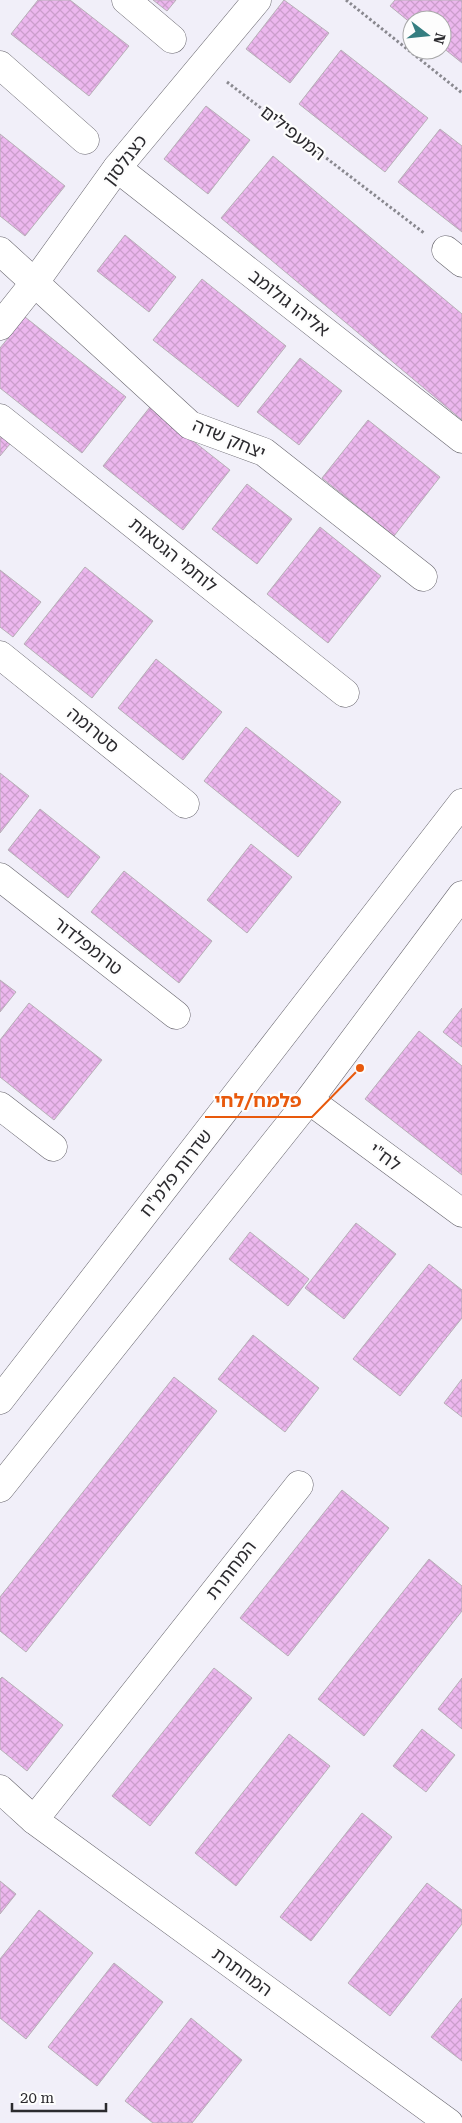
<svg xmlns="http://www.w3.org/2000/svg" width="462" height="2123" viewBox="0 0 462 2123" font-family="'Roboto Serif','Noto Sans Hebrew',serif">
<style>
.building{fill:url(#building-cross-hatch);stroke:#b7afb7}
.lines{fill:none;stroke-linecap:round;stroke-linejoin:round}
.minor-casing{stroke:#67656d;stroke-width:29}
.path{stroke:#89888f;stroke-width:3;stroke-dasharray:2.5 2.5;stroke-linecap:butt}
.minor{stroke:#fff;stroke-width:28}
.labels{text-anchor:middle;stroke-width:4.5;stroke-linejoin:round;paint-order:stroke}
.street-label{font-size:18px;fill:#2b2a2e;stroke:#fdfdfd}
.leader{fill:none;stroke:#e8590c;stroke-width:2}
.callout-dot{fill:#e8590c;stroke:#fdfdfd;stroke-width:2}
.callout-label{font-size:19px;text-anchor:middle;font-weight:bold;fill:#e8590c;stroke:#fdfdfd;stroke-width:4.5;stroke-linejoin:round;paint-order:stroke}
</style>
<defs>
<pattern id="building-cross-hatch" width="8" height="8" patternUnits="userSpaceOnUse" patternTransform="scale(1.25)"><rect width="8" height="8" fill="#ecb7ee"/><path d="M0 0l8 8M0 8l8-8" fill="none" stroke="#cb9ecc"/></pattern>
</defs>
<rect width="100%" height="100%" fill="#f1eff9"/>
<g class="building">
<path d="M 38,0 L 70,0 L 129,46 L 89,96 L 11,34 Z"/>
<path d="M 153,0 L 176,0 L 167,11 Z"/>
<path d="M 284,0 L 329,33 L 290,83 L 246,49 Z"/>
<path d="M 395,0 L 462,0 L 462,63 L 442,47 L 442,20 L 412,20 L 412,24 L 390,6 Z"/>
<path d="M 341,50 L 428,118 L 385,172 L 299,104 Z"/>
<path d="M 206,106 L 250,140 L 208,194 L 164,159 Z"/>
<path d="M 440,129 L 462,146 L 462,232 L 398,182 Z"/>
<path d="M 0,134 L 65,186 L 25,236 L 0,216 Z"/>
<path d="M 273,156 L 462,314 L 462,420 L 221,218 Z"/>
<path d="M 125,235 L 176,277 L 149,312 L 97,271 Z"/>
<path d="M 202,279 L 286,346 L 238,407 L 153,340 Z"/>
<path d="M 25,317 L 126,397 L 82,453 L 0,388 L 0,348 Z"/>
<path d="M 300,358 L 342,391 L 299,445 L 257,412 Z"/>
<path d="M 150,407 L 230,470 L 183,530 L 103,466 Z"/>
<path d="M 368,420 L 440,477 L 394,536 L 322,478 Z"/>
<path d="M 0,436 L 10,444 L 0,456 Z"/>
<path d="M 247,484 L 292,519 L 257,564 L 212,529 Z"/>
<path d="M 320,527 L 381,576 L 328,643 L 267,594 Z"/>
<path d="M 85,567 L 153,621 L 92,698 L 24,644 Z"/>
<path d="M 0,570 L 41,602 L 13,637 L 0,627 Z"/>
<path d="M 156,659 L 222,712 L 183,760 L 118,708 Z"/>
<path d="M 246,727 L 341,802 L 298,857 L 204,781 Z"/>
<path d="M 0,773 L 29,796 L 0,833 Z"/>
<path d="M 40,809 L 100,857 L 68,898 L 8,850 Z"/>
<path d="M 251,844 L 292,877 L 247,933 L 207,900 Z"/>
<path d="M 124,871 L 212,941 L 179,983 L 91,912 Z"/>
<path d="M 0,980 L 16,992 L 0,1012 Z"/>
<path d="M 29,1003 L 102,1060 L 54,1120 L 0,1077 L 0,1040 Z"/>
<path d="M 462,1008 L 462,1047 L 443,1032 Z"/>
<path d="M 419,1031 L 462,1066 L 462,1175 L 365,1099 Z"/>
<path d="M 356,1223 L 396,1254 L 344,1319 L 305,1288 Z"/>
<path d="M 250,1232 L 309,1279 L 288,1306 L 229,1259 Z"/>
<path d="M 429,1264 L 462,1290 L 462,1318 L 400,1396 L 353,1359 Z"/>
<path d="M 253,1335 L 319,1388 L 285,1432 L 218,1379 Z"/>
<path d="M 174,1377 L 217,1411 L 26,1652 L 0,1631 L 0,1597 Z"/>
<path d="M 462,1379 L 462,1417 L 444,1403 Z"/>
<path d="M 342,1490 L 389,1528 L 288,1656 L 240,1618 Z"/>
<path d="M 429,1559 L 462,1586 L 462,1611 L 364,1736 L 318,1699 Z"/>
<path d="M 214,1668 L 252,1698 L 150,1826 L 112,1796 Z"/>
<path d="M 2,1677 L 63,1725 L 27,1771 L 0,1749 L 0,1679 Z"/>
<path d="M 462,1678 L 462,1729 L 438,1709 Z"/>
<path d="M 422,1729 L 455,1755 L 426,1792 L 393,1766 Z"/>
<path d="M 289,1734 L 330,1766 L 236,1886 L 195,1853 Z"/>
<path d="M 362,1813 L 392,1837 L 311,1941 L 280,1917 Z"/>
<path d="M 0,1881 L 16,1894 L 0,1914 Z"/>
<path d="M 427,1883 L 462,1910 L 462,1924 L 390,2016 L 348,1983 Z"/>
<path d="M 39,1910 L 93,1953 L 26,2039 L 0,2018 L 0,1959 Z"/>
<path d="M 114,1963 L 163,2002 L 97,2086 L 48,2047 Z"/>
<path d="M 462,1998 L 462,2061 L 431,2037 Z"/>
<path d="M 191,2018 L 242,2060 L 192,2123 L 153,2123 L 125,2101 Z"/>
</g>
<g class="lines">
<defs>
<g id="minor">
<path d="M 126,0 L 172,39"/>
<path d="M 0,65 L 85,140"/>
<path d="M 117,168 L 462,439"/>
<path d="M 446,250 L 462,263"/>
<path d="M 0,251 L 190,425 L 264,452 L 423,577"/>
<path d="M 0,326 L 35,282 L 117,168 L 257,0"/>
<path d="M 0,418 L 345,693"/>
<path d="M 0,655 L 185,804"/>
<path d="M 0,877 L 176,1015"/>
<path d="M 309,1100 L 462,1213"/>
<path d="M 0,1106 L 53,1147"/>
<path d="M 0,1400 L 462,803"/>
<path d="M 0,1488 L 309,1100 L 462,895"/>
<path d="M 0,1789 L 34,1820 L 449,2123"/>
<path d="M 34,1820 L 299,1485"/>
</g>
</defs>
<use href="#minor" class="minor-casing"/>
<g class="path">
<path d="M 346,0 L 462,93"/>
<path d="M 227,82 L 424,233"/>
</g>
<use href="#minor" class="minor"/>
</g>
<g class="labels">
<g class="street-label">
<text transform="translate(293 133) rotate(38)" y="6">המעפילים</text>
<text transform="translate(125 160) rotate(-52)" y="6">כצנלסון</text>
<text transform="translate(289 303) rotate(38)" y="6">אליהו גולומב</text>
<text transform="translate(229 439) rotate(23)" y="6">יצחק שדה</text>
<text transform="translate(173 555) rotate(39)" y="6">לוחמי הגטאות</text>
<text transform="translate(93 730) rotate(39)" y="6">סטרומה</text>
<text transform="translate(88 946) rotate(38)" y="6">טרומפלדור</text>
<text transform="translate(385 1157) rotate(36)" y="6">לח"י</text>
<text transform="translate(176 1173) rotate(-52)" y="6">שדרות פלמ"ח</text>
<text transform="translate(231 1570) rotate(-52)" y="6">המחתרת</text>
<text transform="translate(242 1972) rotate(36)" y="6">המחתרת</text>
</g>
</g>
<path class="leader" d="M360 1068L312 1117H205"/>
<circle class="callout-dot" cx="360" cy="1068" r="5"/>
<g class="callout-label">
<text x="258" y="1107">פלמח/לחי</text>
</g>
<g transform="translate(427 35) rotate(106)"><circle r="24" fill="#fdfdfd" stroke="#a9a9aa"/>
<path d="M0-4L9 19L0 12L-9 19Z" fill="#357e81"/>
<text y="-8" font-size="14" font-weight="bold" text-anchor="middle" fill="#2b2a2e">N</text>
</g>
<path d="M12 2103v8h94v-8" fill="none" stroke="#2b2a2e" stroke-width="2.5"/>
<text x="20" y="2103" font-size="15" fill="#2b2a2e" stroke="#fdfdfd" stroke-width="4" paint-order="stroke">20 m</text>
</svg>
